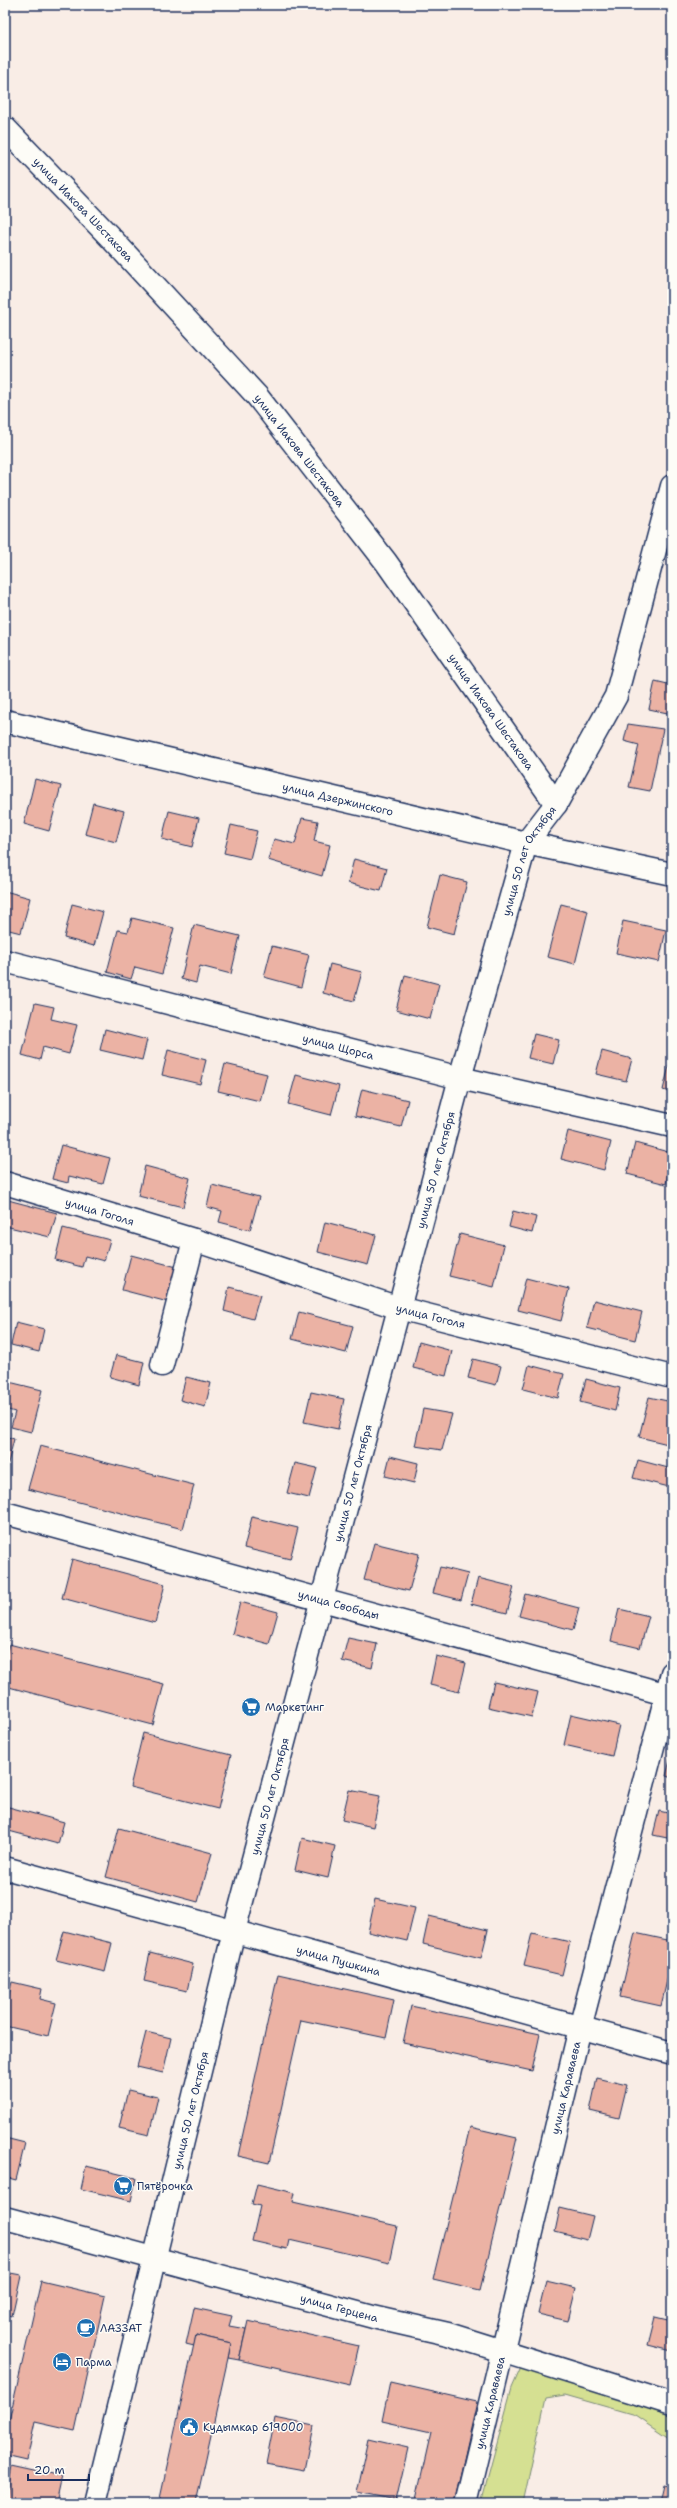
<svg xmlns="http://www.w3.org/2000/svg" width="677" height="2508" viewBox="0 0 677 2508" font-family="'Shantell Sans',sans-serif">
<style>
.green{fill:#d5e092;stroke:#788878}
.building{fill:#ebb2a4;stroke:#1b2f5e}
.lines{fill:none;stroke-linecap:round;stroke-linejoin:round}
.minor-casing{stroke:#1b2f5e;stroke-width:25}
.minor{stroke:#fdfcf7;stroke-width:22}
.labels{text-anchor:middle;stroke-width:3;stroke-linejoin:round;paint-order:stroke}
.street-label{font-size:11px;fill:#1b2f5e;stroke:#fdfcf7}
.poi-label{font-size:11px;fill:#1b2f5e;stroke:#fdfcf7;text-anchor:start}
</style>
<rect width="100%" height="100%" fill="#f9ede6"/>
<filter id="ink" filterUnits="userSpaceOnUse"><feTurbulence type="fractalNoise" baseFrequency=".025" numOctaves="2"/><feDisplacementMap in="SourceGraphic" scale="8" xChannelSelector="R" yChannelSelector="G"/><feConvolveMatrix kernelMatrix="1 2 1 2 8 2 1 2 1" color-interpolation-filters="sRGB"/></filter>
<g filter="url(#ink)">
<path class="green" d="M 523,2363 L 672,2408 L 672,2440 L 635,2415 L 565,2395 L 546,2398 L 523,2503 L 481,2503 L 512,2388 Z"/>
<g class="building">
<path d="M 655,681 L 672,685 L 672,714 L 649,709 Z"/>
<path d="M 628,724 L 663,729 L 650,791 L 629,787 L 639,745 L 624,741 Z"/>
<path d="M 35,779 L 61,786 L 49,831 L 24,824 Z"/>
<path d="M 93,803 L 124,811 L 116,842 L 85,834 Z"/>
<path d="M 169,811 L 199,818 L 192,847 L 162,839 Z"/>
<path d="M 302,818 L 318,821 L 314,841 L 330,845 L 322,876 L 268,860 L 274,839 L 295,844 Z"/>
<path d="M 231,825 L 257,831 L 250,859 L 224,853 Z"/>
<path d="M 354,859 L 387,868 L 381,891 L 348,883 Z"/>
<path d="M 440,875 L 467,882 L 454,934 L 427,927 Z"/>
<path d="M 5,891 L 30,898 L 21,933 L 5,929 Z"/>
<path d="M 72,904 L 103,912 L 94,946 L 64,938 Z"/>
<path d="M 561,904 L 588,911 L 575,964 L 547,957 Z"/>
<path d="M 132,918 L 174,928 L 162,974 L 135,967 L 131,979 L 107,972 L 118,930 L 128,932 Z"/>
<path d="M 623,921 L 666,930 L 659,962 L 616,953 Z"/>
<path d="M 194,925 L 240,936 L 231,974 L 200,966 L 196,983 L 181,979 Z"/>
<path d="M 272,946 L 309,955 L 301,987 L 264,977 Z"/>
<path d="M 330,964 L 362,972 L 354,1001 L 323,993 Z"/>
<path d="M 405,975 L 439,984 L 430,1019 L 396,1010 Z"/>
<path d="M 35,1003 L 54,1007 L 51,1019 L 77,1025 L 69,1054 L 43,1047 L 40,1060 L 22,1055 Z"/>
<path d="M 105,1029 L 147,1040 L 142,1060 L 100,1050 Z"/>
<path d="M 534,1034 L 559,1040 L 553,1064 L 528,1058 Z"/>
<path d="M 168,1050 L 206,1060 L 200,1084 L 162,1075 Z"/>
<path d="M 602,1051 L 632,1059 L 626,1081 L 596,1074 Z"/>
<path d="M 225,1064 L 267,1074 L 260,1101 L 218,1091 Z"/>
<path d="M 669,1066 L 672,1067 L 672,1093 L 663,1090 Z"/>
<path d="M 296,1075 L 339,1086 L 331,1115 L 288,1104 Z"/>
<path d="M 362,1089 L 408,1100 L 401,1127 L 355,1116 Z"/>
<path d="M 568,1131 L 611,1142 L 604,1170 L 561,1159 Z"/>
<path d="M 635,1143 L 672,1153 L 666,1184 L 627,1174 Z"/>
<path d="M 61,1145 L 110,1158 L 103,1184 L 69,1176 L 68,1183 L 52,1179 Z"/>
<path d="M 145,1166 L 190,1178 L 183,1207 L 138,1196 Z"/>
<path d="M 212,1185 L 259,1197 L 250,1230 L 219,1222 L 222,1211 L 207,1207 Z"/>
<path d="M 8,1200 L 57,1213 L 50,1237 L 5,1226 Z"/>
<path d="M 513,1211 L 536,1217 L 532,1233 L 509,1227 Z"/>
<path d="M 325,1222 L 376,1235 L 368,1265 L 318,1252 Z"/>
<path d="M 63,1228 L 110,1240 L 104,1261 L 85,1256 L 82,1267 L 55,1260 Z"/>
<path d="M 460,1234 L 504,1245 L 494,1287 L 449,1276 Z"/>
<path d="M 131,1255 L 177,1267 L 168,1302 L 122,1290 Z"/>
<path d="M 526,1278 L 569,1289 L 561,1321 L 518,1310 Z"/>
<path d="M 229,1287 L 260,1295 L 253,1319 L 224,1311 Z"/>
<path d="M 594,1300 L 642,1312 L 635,1340 L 587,1328 Z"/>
<path d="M 299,1312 L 353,1326 L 346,1353 L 292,1339 Z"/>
<path d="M 16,1322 L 44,1329 L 39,1352 L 11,1345 Z"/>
<path d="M 419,1342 L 452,1351 L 446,1376 L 413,1368 Z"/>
<path d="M 116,1355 L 144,1362 L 139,1385 L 110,1377 Z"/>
<path d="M 473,1359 L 501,1366 L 496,1385 L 468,1378 Z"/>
<path d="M 529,1365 L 564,1374 L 558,1398 L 523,1389 Z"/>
<path d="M 186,1377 L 211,1383 L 205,1407 L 180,1400 Z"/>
<path d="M 586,1379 L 620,1388 L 615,1411 L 580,1402 Z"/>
<path d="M 5,1381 L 42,1390 L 31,1432 L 11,1427 L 15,1412 L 5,1409 Z"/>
<path d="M 311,1392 L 344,1399 L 338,1429 L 304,1422 Z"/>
<path d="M 649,1397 L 672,1402 L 672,1445 L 639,1437 Z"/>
<path d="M 423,1409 L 452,1414 L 442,1450 L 415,1446 Z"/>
<path d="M 5,1436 L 14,1439 L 6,1471 L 5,1471 Z"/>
<path d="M 40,1446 L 194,1485 L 183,1529 L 28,1489 Z"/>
<path d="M 390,1456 L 418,1463 L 414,1483 L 385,1476 Z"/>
<path d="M 638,1460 L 672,1469 L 669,1487 L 633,1478 Z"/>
<path d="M 295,1463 L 317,1468 L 309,1498 L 287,1493 Z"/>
<path d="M 252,1517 L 298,1528 L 290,1559 L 244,1548 Z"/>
<path d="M 374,1543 L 419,1554 L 409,1591 L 364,1580 Z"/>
<path d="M 72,1559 L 165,1584 L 155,1623 L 62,1598 Z"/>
<path d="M 440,1567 L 468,1574 L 461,1600 L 433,1593 Z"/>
<path d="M 478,1578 L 514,1587 L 507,1613 L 471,1604 Z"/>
<path d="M 525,1594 L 579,1608 L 573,1630 L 519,1616 Z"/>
<path d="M 240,1602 L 278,1612 L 269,1644 L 232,1634 Z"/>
<path d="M 619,1609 L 649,1616 L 640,1648 L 611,1641 Z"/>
<path d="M 348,1638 L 377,1644 L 372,1668 L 342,1661 Z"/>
<path d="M 9,1644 L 164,1684 L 153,1725 L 5,1686 L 5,1660 Z"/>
<path d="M 436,1656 L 466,1663 L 459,1692 L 430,1685 Z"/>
<path d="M 494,1682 L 538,1692 L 532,1717 L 488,1707 Z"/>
<path d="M 571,1714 L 619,1725 L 612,1756 L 564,1745 Z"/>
<path d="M 143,1733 L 231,1755 L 218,1809 L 130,1787 Z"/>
<path d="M 672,1752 L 672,1778 L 666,1776 Z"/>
<path d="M 349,1790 L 380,1796 L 373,1827 L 342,1820 Z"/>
<path d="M 5,1806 L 64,1822 L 58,1844 L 5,1830 Z"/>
<path d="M 659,1811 L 672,1814 L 672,1839 L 653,1835 Z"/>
<path d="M 119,1828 L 212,1853 L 198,1902 L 106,1877 Z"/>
<path d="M 302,1838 L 335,1846 L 328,1878 L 295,1870 Z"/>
<path d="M 375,1899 L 415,1908 L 407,1941 L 368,1932 Z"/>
<path d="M 429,1916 L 488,1930 L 481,1958 L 423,1944 Z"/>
<path d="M 64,1931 L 112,1943 L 105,1972 L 56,1960 Z"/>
<path d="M 532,1933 L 570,1942 L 562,1975 L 524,1966 Z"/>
<path d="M 635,1933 L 672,1941 L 672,1959 L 661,2006 L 620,1997 Z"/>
<path d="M 150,1953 L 193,1964 L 187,1991 L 144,1981 Z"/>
<path d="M 278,1974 L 394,2000 L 386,2038 L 301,2020 L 269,2163 L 238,2156 Z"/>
<path d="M 12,1982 L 42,1989 L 40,1999 L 56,2003 L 48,2036 L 5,2026 L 5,2011 Z"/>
<path d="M 411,2006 L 540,2034 L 532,2071 L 403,2043 Z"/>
<path d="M 146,2032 L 171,2038 L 163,2073 L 137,2067 Z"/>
<path d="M 597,2078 L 627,2085 L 619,2118 L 590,2111 Z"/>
<path d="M 128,2090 L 158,2097 L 149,2135 L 119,2128 Z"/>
<path d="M 470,2127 L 517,2138 L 480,2290 L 433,2279 Z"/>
<path d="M 5,2138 L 25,2143 L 16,2180 L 5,2177 Z"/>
<path d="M 86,2166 L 136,2178 L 131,2201 L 81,2189 Z"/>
<path d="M 257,2184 L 295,2193 L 293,2202 L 397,2226 L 389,2263 L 289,2240 L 287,2249 L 252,2241 L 260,2206 L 252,2204 Z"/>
<path d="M 560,2208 L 593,2216 L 587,2240 L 555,2232 Z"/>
<path d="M 5,2272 L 21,2275 L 12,2316 L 5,2314 Z"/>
<path d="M 41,2281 L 105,2296 L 75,2431 L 35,2422 L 27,2460 L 5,2455 L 5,2438 Z"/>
<path d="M 546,2281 L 576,2288 L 568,2321 L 538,2314 Z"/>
<path d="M 194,2308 L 232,2316 L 229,2326 L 246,2329 L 239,2360 L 228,2358 L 231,2343 L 196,2335 L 194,2346 L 186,2344 Z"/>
<path d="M 655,2317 L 672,2321 L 672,2351 L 648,2345 Z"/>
<path d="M 248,2321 L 359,2346 L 350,2385 L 239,2360 Z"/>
<path d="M 196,2335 L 231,2343 L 228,2358 L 196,2503 L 159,2503 Z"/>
<path d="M 390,2382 L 477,2402 L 454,2503 L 415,2503 L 431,2432 L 382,2421 Z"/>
<path d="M 275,2418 L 314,2426 L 305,2470 L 266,2463 Z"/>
<path d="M 369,2439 L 408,2448 L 396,2501 L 357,2493 Z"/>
<path d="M 12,2465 L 62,2476 L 56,2503 L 5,2503 Z"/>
<path d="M 664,2486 L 672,2488 L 672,2503 L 660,2503 Z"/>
</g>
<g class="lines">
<defs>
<g id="minor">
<path id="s1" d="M 5,128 L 110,237 L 257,396 L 386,562 L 556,804"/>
<path id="s2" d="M 5,721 L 526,843 L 672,874"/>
<path id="s3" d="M 5,961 L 460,1078 L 672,1126"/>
<path id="s4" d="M 5,1183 L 194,1240 L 399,1308 L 672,1377"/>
<path d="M 162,1365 L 194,1240"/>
<path id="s5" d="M 5,1513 L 672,1696"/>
<path id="s6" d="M 5,1868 L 672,2053"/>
<path id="s7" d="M 5,2218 L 373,2317 L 448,2334 L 672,2404"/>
<path id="s8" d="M 95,2503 L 234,1931 L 460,1078 L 526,843 L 556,804 L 616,696 L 672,486"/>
<path id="s9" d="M 466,2503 L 580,2028 L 672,1673"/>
</g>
</defs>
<use href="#minor" class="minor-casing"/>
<use href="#minor" class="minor"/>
</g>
</g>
<defs>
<symbol id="supermarket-disc" viewBox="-11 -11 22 22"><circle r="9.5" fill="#1f6fb2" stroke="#fdfcf7"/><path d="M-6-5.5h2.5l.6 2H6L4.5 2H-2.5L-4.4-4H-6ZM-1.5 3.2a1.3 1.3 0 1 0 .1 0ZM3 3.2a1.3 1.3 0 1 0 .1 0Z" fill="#fff"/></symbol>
<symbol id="cafe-disc" viewBox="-11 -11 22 22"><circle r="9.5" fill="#1f6fb2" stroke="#fdfcf7"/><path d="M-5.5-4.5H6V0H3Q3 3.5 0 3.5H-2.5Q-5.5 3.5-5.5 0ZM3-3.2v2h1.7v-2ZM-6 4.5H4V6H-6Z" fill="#fff"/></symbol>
<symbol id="hotel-disc" viewBox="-11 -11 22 22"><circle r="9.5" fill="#1f6fb2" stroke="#fdfcf7"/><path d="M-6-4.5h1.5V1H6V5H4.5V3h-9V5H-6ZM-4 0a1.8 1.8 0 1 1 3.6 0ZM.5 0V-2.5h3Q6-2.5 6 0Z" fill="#fff"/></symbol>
<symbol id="civic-disc" viewBox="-11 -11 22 22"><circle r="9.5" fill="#1f6fb2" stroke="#fdfcf7"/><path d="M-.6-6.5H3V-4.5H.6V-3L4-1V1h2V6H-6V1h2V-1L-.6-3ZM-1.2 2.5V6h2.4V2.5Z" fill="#fff"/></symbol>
</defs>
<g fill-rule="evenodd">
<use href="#supermarket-disc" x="240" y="1696" width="22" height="22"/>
<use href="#supermarket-disc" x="112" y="2175" width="22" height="22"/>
<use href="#cafe-disc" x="75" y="2317" width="22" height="22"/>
<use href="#hotel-disc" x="51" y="2351" width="22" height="22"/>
<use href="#civic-disc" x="178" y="2416" width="22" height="22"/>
</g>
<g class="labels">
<g class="street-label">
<text dy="4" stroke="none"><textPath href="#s1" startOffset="113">улица Иакова Шестакова</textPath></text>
<text dy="4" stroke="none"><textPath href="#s1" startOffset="437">улица Иакова Шестакова</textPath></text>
<text dy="4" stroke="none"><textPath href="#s1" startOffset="761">улица Иакова Шестакова</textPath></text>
<text dy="4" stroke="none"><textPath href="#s2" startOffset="342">улица Дзержинского</textPath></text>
<text dy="4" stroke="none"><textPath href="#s8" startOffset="1700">улица 50 лет Октября</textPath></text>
<text dy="4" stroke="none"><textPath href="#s3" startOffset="344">улица Щорса</textPath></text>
<text dy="4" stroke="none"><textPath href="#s8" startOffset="1376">улица 50 лет Октября</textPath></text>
<text dy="4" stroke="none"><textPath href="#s4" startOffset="99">улица Гоголя</textPath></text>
<text dy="4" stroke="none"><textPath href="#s4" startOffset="446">улица Гоголя</textPath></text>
<text dy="4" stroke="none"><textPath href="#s8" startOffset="1052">улица 50 лет Октября</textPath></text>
<text dy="4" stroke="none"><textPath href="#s5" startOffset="346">улица Свободы</textPath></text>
<text dy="4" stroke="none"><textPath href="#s8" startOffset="728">улица 50 лет Октября</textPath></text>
<text dy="4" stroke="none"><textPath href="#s6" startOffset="346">улица Пушкина</textPath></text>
<text dy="4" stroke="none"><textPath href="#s9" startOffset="427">улица Караваева</textPath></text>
<text dy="4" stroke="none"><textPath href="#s8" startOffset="404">улица 50 лет Октября</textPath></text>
<text dy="4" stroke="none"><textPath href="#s7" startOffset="346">улица Герцена</textPath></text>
<text dy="4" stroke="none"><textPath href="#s9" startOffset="103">улица Караваева</textPath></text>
</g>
<g class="poi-label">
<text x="265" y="1711">Маркетинг</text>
<text x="137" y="2190">Пятёрочка</text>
<text x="100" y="2332">ЛАЗЗАТ</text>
<text x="76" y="2366">Парма</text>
<text x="203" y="2431">Кудымкар 619000</text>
</g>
</g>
<rect width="677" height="2508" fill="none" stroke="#fdfcf7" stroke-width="20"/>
<rect x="10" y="10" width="657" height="2488" fill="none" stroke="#1b2f5e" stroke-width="1.5" filter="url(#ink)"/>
<path d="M28 2474v6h61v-6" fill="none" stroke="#1b2f5e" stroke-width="2"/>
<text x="34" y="2474" font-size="12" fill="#1b2f5e" stroke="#fdfcf7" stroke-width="3" paint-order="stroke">20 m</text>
</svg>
